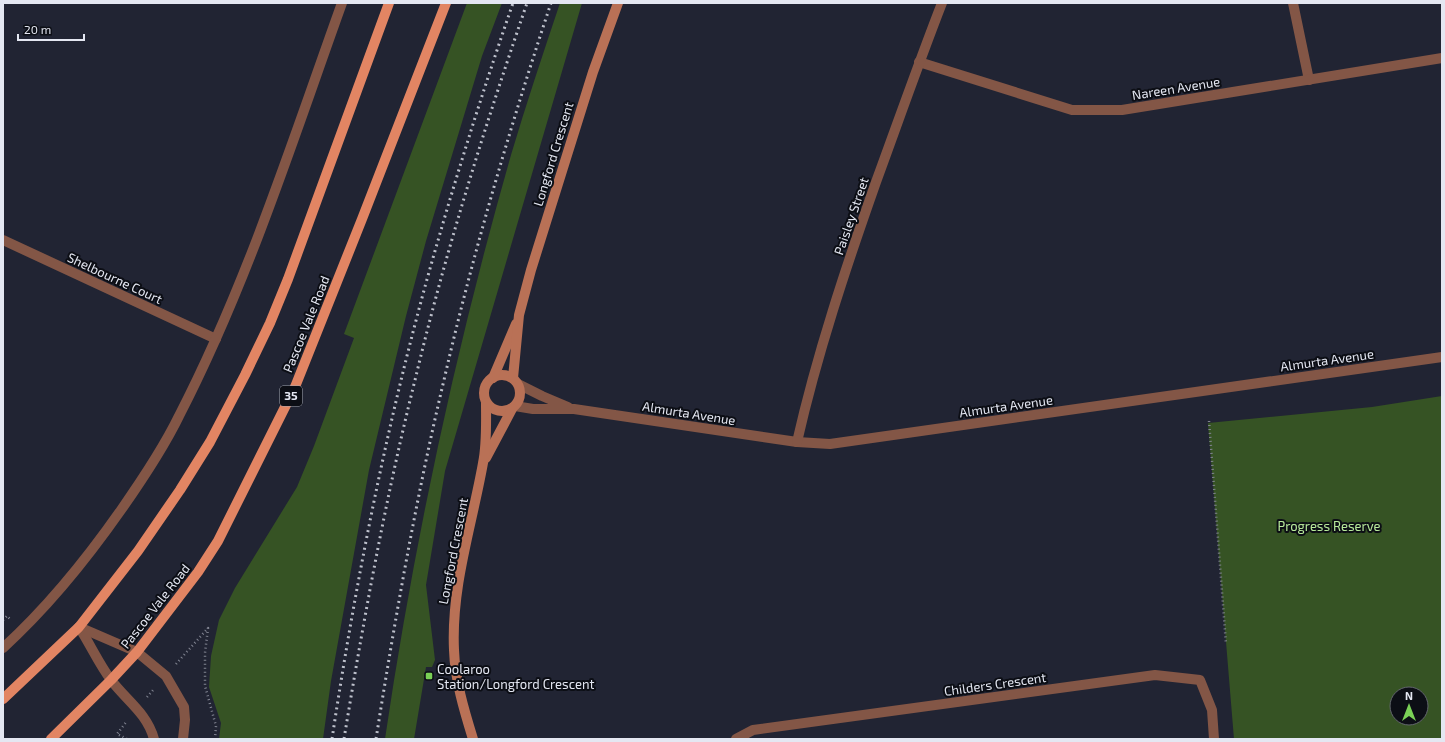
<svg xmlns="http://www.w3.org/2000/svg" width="1445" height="742" viewBox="0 0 1445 742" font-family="'Exo 2',sans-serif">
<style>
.green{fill:#365324;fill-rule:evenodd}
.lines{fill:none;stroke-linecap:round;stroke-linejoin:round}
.path{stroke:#838693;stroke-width:2.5;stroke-dasharray:1 3;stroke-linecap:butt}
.lane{stroke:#835646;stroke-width:10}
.street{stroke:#835646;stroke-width:10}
.secondary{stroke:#b97156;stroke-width:10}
.primary{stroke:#e28563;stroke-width:10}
.rail{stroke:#bec1cc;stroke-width:3;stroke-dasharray:2 4;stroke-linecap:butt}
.poi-dot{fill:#7ad156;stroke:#0c0e15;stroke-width:1.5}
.labels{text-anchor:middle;stroke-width:4;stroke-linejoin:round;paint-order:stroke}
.shield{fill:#0c0e15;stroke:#a3a6b0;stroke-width:1}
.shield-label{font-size:12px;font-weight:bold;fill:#e4e7f2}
.street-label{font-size:13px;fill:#e4e7f2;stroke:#0c0e15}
.park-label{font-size:13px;fill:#b9eb9c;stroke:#0c0e15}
.poi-label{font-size:13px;fill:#e4e7f2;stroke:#0c0e15;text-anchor:start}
</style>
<rect width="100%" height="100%" fill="#212433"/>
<g class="green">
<path d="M 467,3 L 502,3 L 482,56 L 426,241 L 406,316 L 369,470 L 331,681 L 323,739 L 219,739 L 221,723 L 209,687 L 211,656 L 219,620 L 235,588 L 297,487 L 314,446 L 354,338 L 344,334 Z"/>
<path d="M 560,3 L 582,3 L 445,471 L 426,585 L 435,660 L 432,667 L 426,667 L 414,739 L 385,739 C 414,542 456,347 511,155 C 526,104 543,54 560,3 Z"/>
<path d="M 1442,396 L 1442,739 L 1234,739 L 1208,423 L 1372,407 ZM 1397,694 L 1421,694 L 1421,718 L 1397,718 Z"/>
</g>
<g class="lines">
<g class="path">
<path d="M 1209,421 L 1226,644"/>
<path d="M 3,620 L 7,616 L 10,619"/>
<path d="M 176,664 L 208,628 L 205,653 L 205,686 L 216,726 L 215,739"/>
<path d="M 147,697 L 154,689"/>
<path d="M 127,739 L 117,734 L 127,721"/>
</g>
<g class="lane">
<path d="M 79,627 L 137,652 L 166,676 L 184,707 L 185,720 L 183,739"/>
<path d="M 79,627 C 90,644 99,664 111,680 C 126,700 147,713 154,739"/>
</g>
<g class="street">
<path d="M 1293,3 L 1309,80"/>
<path d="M 919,62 L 1072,110 L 1122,110 L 1442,58"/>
<path d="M 3,240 L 216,339"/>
<path d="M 518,384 L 542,396 L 568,407"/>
<path d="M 515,406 L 533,409 L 574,409 L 797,442 L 830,444 L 1442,357"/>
<path d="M 797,442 C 817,354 846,267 876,182 C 898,122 919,62 942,3"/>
<path d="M 3,648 C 48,607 86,560 121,510 C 142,480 163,449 179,416 C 247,284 292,142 342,3"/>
<path d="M 736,739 L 753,730 L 1155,675 L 1200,680 L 1212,710 L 1214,739"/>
</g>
<g class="secondary">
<circle cx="502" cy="393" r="18"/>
<path d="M 493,378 L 516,324"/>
<path d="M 513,378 L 519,315 L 531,270 L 593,72 L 618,3"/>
<path d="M 486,458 L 512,409"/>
<path d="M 473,739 C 464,710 455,680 454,650 C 451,586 472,525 483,463 C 487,444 486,422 486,403"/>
</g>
<g class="primary">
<path d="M 3,699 L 79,627 L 138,551 L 180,490 L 210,442 L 245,375 L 270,323 L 288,279 L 389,3"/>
<path d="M 51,739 L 111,680 L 137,652 L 198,572 L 218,541 L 295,387 L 362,219 L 446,3"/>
</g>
<g class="rail">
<path d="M 332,739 C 355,586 385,433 426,283 C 452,189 481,96 513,3"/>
<path d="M 344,739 C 364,617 386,496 416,376 C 446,250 485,126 527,3"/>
<path d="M 376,739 C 395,619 416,498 444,380 C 473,253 510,127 551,3"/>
</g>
</g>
<rect class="poi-dot" x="425" y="672" width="8" height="8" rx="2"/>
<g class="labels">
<rect class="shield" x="280" y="386" width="22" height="20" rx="3"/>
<g class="shield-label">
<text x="291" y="400">35</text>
</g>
<g class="street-label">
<text transform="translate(1176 88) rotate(-9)" y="5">Nareen Avenue</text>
<text transform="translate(553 154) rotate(-73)" y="5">Longford Crescent</text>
<text transform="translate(851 216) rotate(-71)" y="5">Paisley Street</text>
<text transform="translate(115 278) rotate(25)" y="5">Shelbourne Court</text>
<text transform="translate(306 324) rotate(-68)" y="5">Pascoe Vale Road</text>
<text transform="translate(1327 360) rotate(-8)" y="5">Almurta Avenue</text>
<text transform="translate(1006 406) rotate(-8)" y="5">Almurta Avenue</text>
<text transform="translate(689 413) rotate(9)" y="5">Almurta Avenue</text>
<text transform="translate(453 551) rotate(-79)" y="5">Longford Crescent</text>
<text transform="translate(155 606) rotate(-52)" y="5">Pascoe Vale Road</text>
<text transform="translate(995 684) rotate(-8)" y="5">Childers Crescent</text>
</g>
<g class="park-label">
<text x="1329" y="531">Progress Reserve</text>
</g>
<g class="poi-label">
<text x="437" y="674">Coolaroo<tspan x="437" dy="15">Station/Longford Crescent</tspan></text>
</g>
</g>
<rect width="1445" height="742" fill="none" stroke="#e4e7f2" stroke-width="8"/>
<g transform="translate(1409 706)"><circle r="19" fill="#0c0e15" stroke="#62656d"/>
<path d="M0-3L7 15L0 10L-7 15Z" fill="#7ad156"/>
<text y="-6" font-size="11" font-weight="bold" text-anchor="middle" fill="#e4e7f2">N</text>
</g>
<path d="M18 34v6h66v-6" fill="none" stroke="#e4e7f2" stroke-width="2"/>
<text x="24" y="34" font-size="12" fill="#e4e7f2" stroke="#0c0e15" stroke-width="3" paint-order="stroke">20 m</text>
</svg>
